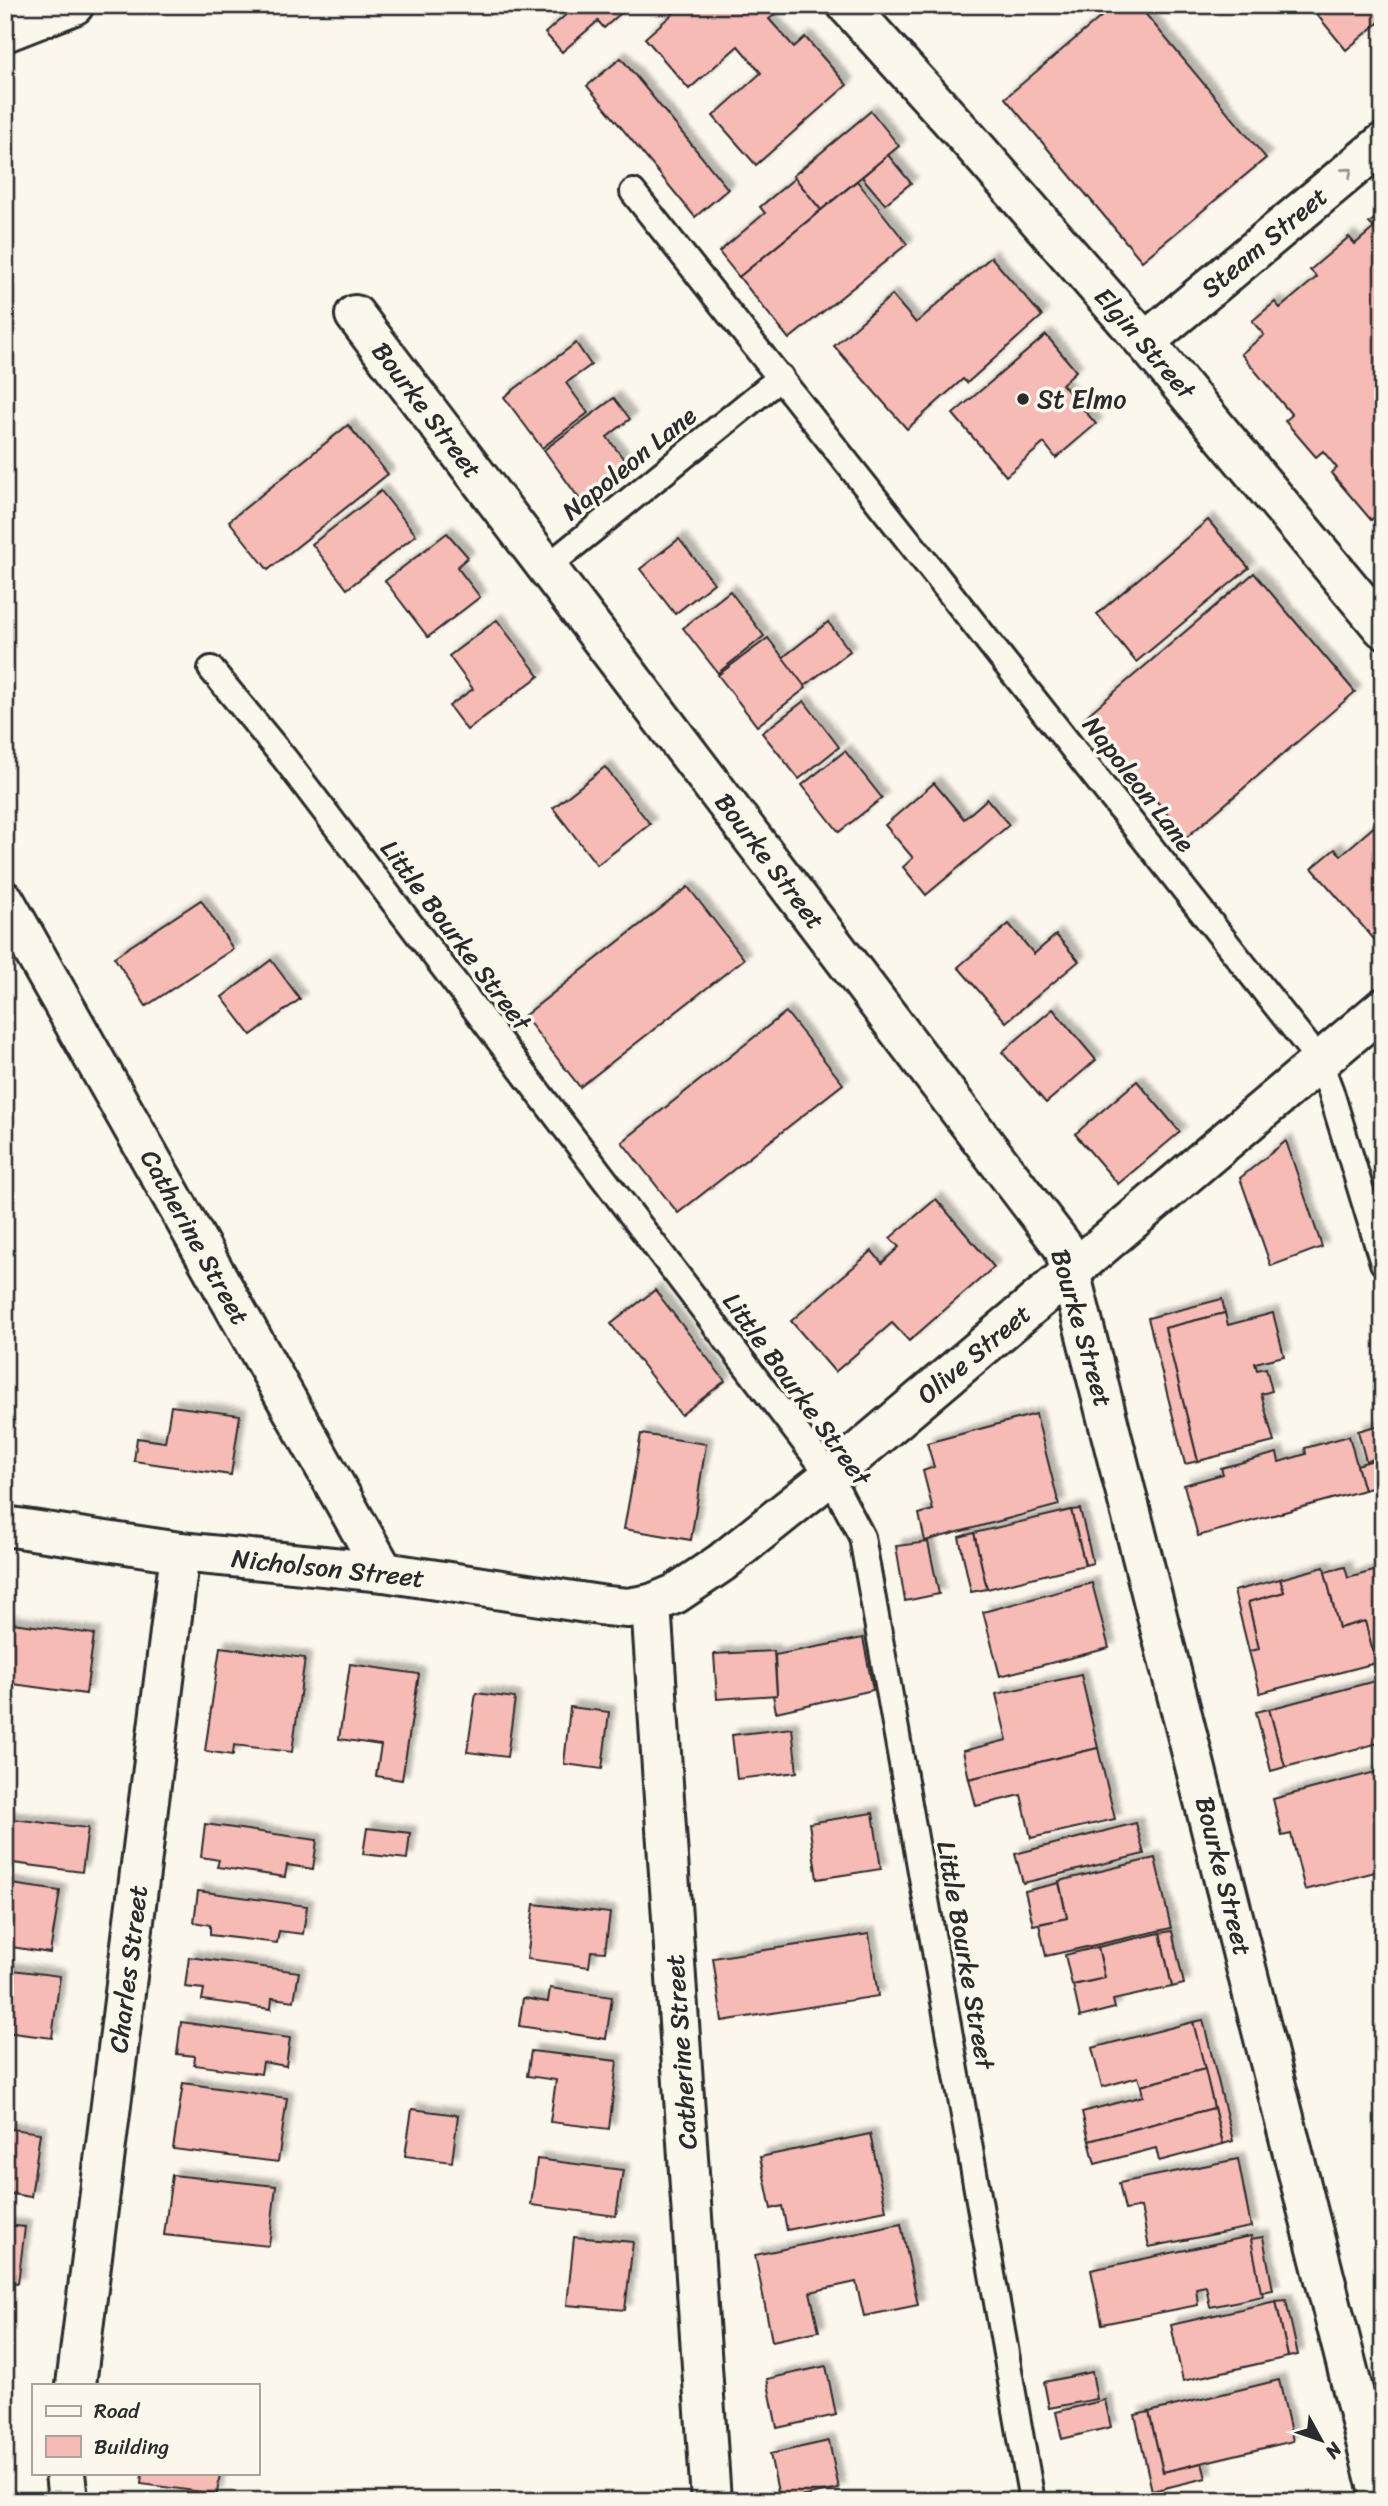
<svg xmlns="http://www.w3.org/2000/svg" width="1388" height="2506" viewBox="0 0 1388 2506" font-family="Sriracha,sans-serif">
<style>
.building{fill:#f7bbb6;stroke:#2b2b2b;stroke-width:2;filter:url(#shadow)}
.lines{fill:none;stroke-linecap:round;stroke-linejoin:round}
.service-casing{stroke:#2b2b2b;stroke-width:30}
.minor-casing{stroke:#2b2b2b;stroke-width:44}
.service{stroke:#fbf7ec;stroke-width:24}
.minor{stroke:#fbf7ec;stroke-width:38}
.oneway{stroke:#93918c}
.poi-dot{fill:#2b2b2b;stroke:#fbf7ec;stroke-width:2.5}
.labels{text-anchor:middle;stroke-width:7;stroke-linejoin:round;paint-order:stroke}
.street-label{font-size:26px;fill:#2b2b2b;stroke:#fbf7ec}
.poi-label{font-size:26px;fill:#2b2b2b;stroke:#fbf7ec;text-anchor:start}
</style>
<defs>
<filter id="shadow"><feDropShadow dx="6" dy="-6" stdDeviation="2" flood-color="#0004"/></filter>
</defs>
<rect width="100%" height="100%" fill="#fbf7ec"/>
<filter id="ink" filterUnits="userSpaceOnUse"><feTurbulence type="fractalNoise" baseFrequency=".0143" numOctaves="2"/><feDisplacementMap in="SourceGraphic" scale="14" xChannelSelector="R" yChannelSelector="G"/><feConvolveMatrix kernelMatrix="1 2 1 2 8 2 1 2 1" color-interpolation-filters="sRGB"/></filter>
<g filter="url(#ink)">
<g class="building">
<path d="M 577,5 L 630,5 L 604,28 L 598,21 L 562,52 L 545,33 Z"/>
<path d="M 683,5 L 782,5 L 784,7 L 769,19 L 794,47 L 805,37 L 847,85 L 756,165 L 713,116 L 761,73 L 738,46 L 689,89 L 645,38 Z"/>
<path d="M 1115,5 L 1138,5 L 1266,158 L 1142,261 L 1005,98 Z"/>
<path d="M 1309,5 L 1383,5 L 1383,19 L 1346,50 Z"/>
<path d="M 621,58 L 728,189 L 695,217 L 587,86 Z"/>
<path d="M 871,111 L 899,146 L 821,210 L 793,176 Z"/>
<path d="M 888,155 L 911,183 L 885,204 L 862,177 Z"/>
<path d="M 795,178 L 821,210 L 739,277 L 719,252 L 765,213 L 760,207 Z"/>
<path d="M 857,181 L 907,244 L 789,339 L 739,277 Z"/>
<path d="M 1383,212 L 1383,510 L 1371,520 L 1331,473 L 1337,468 L 1323,451 L 1316,457 L 1285,421 L 1292,415 L 1241,354 L 1264,335 L 1252,321 L 1275,302 L 1280,308 L 1317,277 L 1310,270 L 1349,237 L 1355,244 L 1374,228 L 1369,223 Z"/>
<path d="M 991,257 L 1042,316 L 967,383 L 963,379 L 907,429 L 834,346 L 892,295 L 916,323 Z"/>
<path d="M 1046,335 L 1076,371 L 1062,384 L 1096,424 L 1056,458 L 1044,443 L 1006,476 L 953,414 Z"/>
<path d="M 576,343 L 591,365 L 566,383 L 588,413 L 542,448 L 504,397 Z"/>
<path d="M 614,398 L 630,419 L 607,437 L 629,466 L 581,501 L 544,450 Z"/>
<path d="M 348,425 L 388,474 L 268,570 L 229,521 Z"/>
<path d="M 381,491 L 416,535 L 347,589 L 312,544 Z"/>
<path d="M 1208,520 L 1249,568 L 1136,662 L 1097,614 Z"/>
<path d="M 447,533 L 468,557 L 457,567 L 480,597 L 428,637 L 385,581 Z"/>
<path d="M 679,539 L 714,583 L 675,614 L 640,569 Z"/>
<path d="M 1254,573 L 1355,692 L 1187,837 L 1085,717 Z"/>
<path d="M 730,591 L 764,636 L 718,673 L 683,628 Z"/>
<path d="M 497,620 L 539,676 L 467,730 L 449,706 L 473,689 L 449,656 Z"/>
<path d="M 828,622 L 850,651 L 803,687 L 781,659 Z"/>
<path d="M 768,638 L 806,688 L 757,726 L 718,675 Z"/>
<path d="M 804,701 L 839,747 L 799,779 L 762,733 Z"/>
<path d="M 845,751 L 882,798 L 839,832 L 802,785 Z"/>
<path d="M 605,767 L 650,824 L 597,865 L 553,808 Z"/>
<path d="M 934,783 L 964,819 L 987,799 L 1009,825 L 926,895 L 903,867 L 913,858 L 885,825 Z"/>
<path d="M 1383,819 L 1383,942 L 1379,945 L 1312,868 L 1335,849 L 1341,855 Z"/>
<path d="M 688,887 L 744,959 L 580,1087 L 524,1016 Z"/>
<path d="M 201,900 L 233,949 L 146,1006 L 114,957 Z"/>
<path d="M 1009,924 L 1034,954 L 1056,935 L 1079,961 L 1006,1022 L 958,967 Z"/>
<path d="M 271,960 L 300,999 L 251,1035 L 222,997 Z"/>
<path d="M 1053,1009 L 1096,1060 L 1046,1103 L 1002,1052 Z"/>
<path d="M 786,1012 L 843,1084 L 678,1213 L 622,1142 Z"/>
<path d="M 1137,1081 L 1180,1132 L 1118,1184 L 1075,1134 Z"/>
<path d="M 1286,1141 L 1322,1247 L 1271,1266 L 1240,1178 Z"/>
<path d="M 936,1199 L 994,1267 L 909,1341 L 892,1323 L 835,1372 L 791,1321 L 872,1251 L 882,1263 L 899,1247 L 890,1238 Z"/>
<path d="M 655,1290 L 725,1381 L 681,1415 L 611,1324 Z"/>
<path d="M 1222,1299 L 1225,1313 L 1165,1328 L 1198,1461 L 1185,1464 L 1148,1318 Z"/>
<path d="M 1225,1313 L 1228,1325 L 1273,1313 L 1284,1356 L 1255,1363 L 1257,1370 L 1266,1368 L 1272,1391 L 1261,1394 L 1274,1442 L 1198,1461 L 1165,1328 Z"/>
<path d="M 171,1406 L 240,1415 L 231,1475 L 134,1461 L 137,1438 L 165,1442 Z"/>
<path d="M 1036,1414 L 1059,1505 L 925,1541 L 919,1514 L 933,1510 L 923,1471 L 934,1467 L 927,1443 Z"/>
<path d="M 1383,1424 L 1383,1457 L 1366,1461 L 1358,1431 Z"/>
<path d="M 641,1434 L 706,1444 L 691,1540 L 624,1529 Z"/>
<path d="M 1349,1436 L 1364,1490 L 1198,1536 L 1184,1485 L 1223,1474 L 1221,1468 L 1277,1453 L 1279,1462 L 1306,1454 L 1305,1448 Z"/>
<path d="M 1380,1458 L 1383,1485 L 1364,1490 L 1357,1465 Z"/>
<path d="M 1080,1509 L 1093,1563 L 1085,1565 L 1071,1510 Z"/>
<path d="M 1071,1510 L 1085,1565 L 987,1589 L 974,1533 Z"/>
<path d="M 974,1533 L 987,1589 L 971,1592 L 959,1537 Z"/>
<path d="M 928,1542 L 939,1594 L 905,1601 L 896,1546 Z"/>
<path d="M 1324,1567 L 1339,1628 L 1365,1621 L 1376,1663 L 1260,1693 L 1249,1651 L 1259,1649 L 1248,1602 L 1284,1592 L 1280,1579 Z"/>
<path d="M 1345,1567 L 1348,1578 L 1381,1569 L 1383,1661 L 1376,1663 L 1365,1621 L 1339,1628 L 1325,1572 Z"/>
<path d="M 1280,1579 L 1284,1592 L 1248,1602 L 1259,1649 L 1249,1651 L 1234,1591 Z"/>
<path d="M 1092,1583 L 1109,1648 L 1000,1676 L 983,1612 Z"/>
<path d="M 5,1622 L 94,1634 L 86,1694 L 5,1683 Z"/>
<path d="M 863,1638 L 873,1690 L 776,1712 L 773,1695 L 777,1695 L 775,1655 Z"/>
<path d="M 220,1647 L 305,1658 L 292,1752 L 234,1745 L 233,1755 L 205,1751 Z"/>
<path d="M 774,1651 L 777,1695 L 717,1699 L 714,1654 Z"/>
<path d="M 350,1664 L 419,1674 L 402,1780 L 376,1776 L 381,1745 L 339,1739 Z"/>
<path d="M 1081,1675 L 1098,1748 L 969,1779 L 963,1751 L 1007,1740 L 996,1694 Z"/>
<path d="M 1379,1680 L 1383,1694 L 1383,1742 L 1285,1767 L 1269,1709 Z"/>
<path d="M 476,1693 L 515,1698 L 507,1757 L 467,1752 Z"/>
<path d="M 570,1707 L 609,1712 L 602,1769 L 564,1764 Z"/>
<path d="M 1269,1709 L 1285,1767 L 1271,1771 L 1256,1712 Z"/>
<path d="M 792,1728 L 797,1772 L 737,1779 L 732,1735 Z"/>
<path d="M 1098,1748 L 1115,1819 L 1031,1838 L 1021,1795 L 976,1806 L 969,1779 Z"/>
<path d="M 1383,1770 L 1383,1870 L 1305,1890 L 1291,1834 L 1282,1836 L 1273,1799 Z"/>
<path d="M 873,1813 L 881,1869 L 817,1879 L 809,1823 Z"/>
<path d="M 5,1818 L 88,1828 L 82,1872 L 5,1862 Z"/>
<path d="M 1136,1823 L 1144,1854 L 1023,1883 L 1015,1854 Z"/>
<path d="M 205,1824 L 317,1840 L 313,1869 L 287,1865 L 285,1877 L 217,1867 L 219,1860 L 201,1857 Z"/>
<path d="M 367,1828 L 410,1833 L 407,1859 L 363,1854 Z"/>
<path d="M 1155,1858 L 1171,1928 L 1046,1956 L 1039,1924 L 1067,1918 L 1059,1881 Z"/>
<path d="M 5,1883 L 60,1891 L 50,1953 L 5,1946 Z"/>
<path d="M 1059,1883 L 1067,1918 L 1033,1925 L 1025,1891 Z"/>
<path d="M 198,1891 L 307,1906 L 303,1934 L 279,1931 L 277,1943 L 210,1935 L 210,1925 L 194,1922 Z"/>
<path d="M 534,1904 L 610,1913 L 605,1952 L 591,1951 L 589,1967 L 527,1959 Z"/>
<path d="M 1172,1931 L 1184,1984 L 1172,1987 L 1160,1933 Z"/>
<path d="M 1160,1933 L 1172,1987 L 1113,2000 L 1115,2008 L 1080,2017 L 1073,1985 L 1105,1978 L 1098,1947 Z"/>
<path d="M 869,1934 L 878,1996 L 722,2021 L 713,1958 Z"/>
<path d="M 1098,1947 L 1105,1978 L 1072,1985 L 1065,1955 Z"/>
<path d="M 189,1957 L 299,1972 L 294,2001 L 272,1998 L 271,2009 L 202,2000 L 204,1989 L 185,1987 Z"/>
<path d="M 5,1969 L 60,1976 L 52,2038 L 5,2032 Z"/>
<path d="M 550,1988 L 612,1997 L 606,2039 L 519,2026 L 523,1998 L 548,2002 Z"/>
<path d="M 1203,2020 L 1233,2141 L 1223,2144 L 1193,2022 Z"/>
<path d="M 181,2022 L 290,2038 L 286,2066 L 263,2062 L 261,2074 L 194,2065 L 195,2056 L 177,2054 Z"/>
<path d="M 1193,2022 L 1205,2069 L 1141,2086 L 1138,2077 L 1102,2087 L 1092,2048 Z"/>
<path d="M 531,2051 L 617,2061 L 609,2129 L 550,2122 L 556,2080 L 527,2076 Z"/>
<path d="M 1205,2069 L 1214,2108 L 1089,2141 L 1082,2112 L 1143,2096 L 1141,2086 Z"/>
<path d="M 183,2083 L 287,2098 L 278,2162 L 173,2149 Z"/>
<path d="M 1214,2108 L 1223,2144 L 1159,2161 L 1156,2148 L 1095,2164 L 1089,2141 Z"/>
<path d="M 412,2109 L 458,2115 L 452,2162 L 405,2156 Z"/>
<path d="M 5,2128 L 40,2133 L 31,2197 L 5,2193 Z"/>
<path d="M 870,2134 L 886,2210 L 787,2230 L 782,2206 L 771,2209 L 760,2157 Z"/>
<path d="M 537,2159 L 623,2170 L 616,2216 L 531,2205 Z"/>
<path d="M 1238,2159 L 1251,2227 L 1149,2247 L 1141,2207 L 1125,2210 L 1119,2183 Z"/>
<path d="M 172,2175 L 276,2186 L 269,2246 L 164,2235 Z"/>
<path d="M 901,2224 L 918,2305 L 864,2316 L 856,2282 L 810,2292 L 819,2331 L 772,2341 L 755,2255 Z"/>
<path d="M 5,2225 L 25,2227 L 18,2283 L 5,2282 Z"/>
<path d="M 1251,2236 L 1263,2296 L 1210,2307 L 1206,2286 L 1196,2288 L 1198,2305 L 1102,2324 L 1091,2270 Z"/>
<path d="M 574,2237 L 633,2242 L 625,2310 L 567,2305 Z"/>
<path d="M 1263,2237 L 1273,2290 L 1261,2292 L 1251,2239 Z"/>
<path d="M 1286,2300 L 1298,2355 L 1288,2357 L 1276,2301 Z"/>
<path d="M 1276,2301 L 1288,2357 L 1183,2381 L 1171,2325 Z"/>
<path d="M 826,2366 L 836,2415 L 777,2428 L 767,2379 Z"/>
<path d="M 1092,2372 L 1097,2399 L 1049,2408 L 1044,2382 Z"/>
<path d="M 1279,2380 L 1293,2441 L 1163,2472 L 1149,2412 Z"/>
<path d="M 1105,2400 L 1111,2427 L 1062,2439 L 1056,2412 Z"/>
<path d="M 1149,2412 L 1163,2472 L 1202,2463 L 1206,2478 L 1152,2491 L 1135,2415 Z"/>
<path d="M 829,2441 L 839,2489 L 780,2501 L 770,2454 Z"/>
<path d="M 142,2473 L 220,2473 L 217,2494 L 141,2484 Z"/>
</g>
<g class="lines">
<defs>
<g id="service">
<path d="M 633,192 L 1319,1060 L 1331,1092 L 1383,1263"/>
<path d="M 546,568 L 781,377"/>
<path d="M 211,669 L 285,759 L 830,1476 L 862,1537 L 1032,2501"/>
</g>
<g id="minor">
<path d="M 847,5 L 969,140 L 1145,342 L 1383,628"/>
<path d="M 5,32 L 74,5"/>
<path d="M 355,315 L 1064,1248 L 1381,2501"/>
<path d="M 1145,342 L 1383,143"/>
<path d="M 5,901 L 384,1572"/>
<path d="M 5,1526 L 180,1552 L 384,1572 L 606,1606 L 628,1608 L 651,1604 L 675,1594 L 721,1563 L 830,1476 L 1383,1008"/>
<path d="M 651,1604 L 711,2501"/>
<path d="M 76,2385 L 180,1552"/>
<path d="M 65,2473 L 68,2501"/>
</g>
</defs>
<use href="#service" class="service-casing"/>
<use href="#minor" class="minor-casing"/>
<use href="#service" class="service"/>
<use href="#minor" class="minor"/>
</g>
<defs><path id="oneway-chevron" d="M-2-3.5L2.5 0L-2 3.5" fill="none" stroke-width="1.6" stroke-linecap="round" stroke-linejoin="round" transform="scale(1.75)"/></defs>
<use class="oneway" href="#oneway-chevron" transform="translate(1348 172) rotate(-40)"/>
</g>
<circle class="poi-dot" cx="1023" cy="399" r="7"/>
<g class="labels">
<g class="street-label">
<text transform="translate(1264 242) rotate(-40)" y="9">Steam Street</text>
<text transform="translate(1145 343) rotate(49)" y="9">Elgin Street</text>
<text transform="translate(427 410) rotate(53)" y="9">Bourke Street</text>
<text transform="translate(629 463) rotate(-39)" y="9">Napoleon Lane</text>
<text transform="translate(1139 784) rotate(52)" y="9">Napoleon Lane</text>
<text transform="translate(770 861) rotate(53)" y="9">Bourke Street</text>
<text transform="translate(456 935) rotate(53)" y="9">Little Bourke Street</text>
<text transform="translate(195 1237) rotate(61)" y="9">Catherine Street</text>
<text transform="translate(1082 1328) rotate(74)" y="9">Bourke Street</text>
<text transform="translate(974 1354) rotate(-40)" y="9">Olive Street</text>
<text transform="translate(797 1389) rotate(54)" y="9">Little Bourke Street</text>
<text transform="translate(328 1568) rotate(6)" y="9">Nicholson Street</text>
<text transform="translate(1224 1876) rotate(76)" y="9">Bourke Street</text>
<text transform="translate(966 1955) rotate(80)" y="9">Little Bourke Street</text>
<text transform="translate(128 1969) rotate(-83)" y="9">Charles Street</text>
<text transform="translate(681 2052) rotate(-94)" y="9">Catherine Street</text>
</g>
<g class="poi-label">
<text x="1037" y="408">St Elmo</text>
</g>
</g>
<rect width="1388" height="2506" fill="none" stroke="#fbf7ec" stroke-width="28"/>
<rect x="14" y="14" width="1360" height="2478" fill="none" stroke="#2b2b2b" stroke-width="2.5" filter="url(#ink)"/>
<rect x="32" y="2384" width="228" height="91" fill="#fbf7ec" stroke="#a8a59f" stroke-width="2"/>
<rect x="46" y="2406" width="35" height="10" fill="#fbf7ec" stroke="#a8a59f" stroke-width="2"/>
<text x="94" y="2418" font-size="21" fill="#2b2b2b">Road</text>
<rect x="46" y="2436" width="35" height="21" fill="#f7bbb6" stroke="#a8a59f" stroke-width="2"/>
<text x="94" y="2454" font-size="21" fill="#2b2b2b">Building</text>
<g transform="translate(1321 2440) rotate(130)" stroke="#fbf7ec" stroke-width="5" paint-order="stroke">
<path d="M0-5L12 26L0 18L-12 26Z" fill="#2b2b2b"/>
<text y="-10" font-size="19" font-weight="bold" text-anchor="middle" fill="#2b2b2b">N</text>
</g>
</svg>
